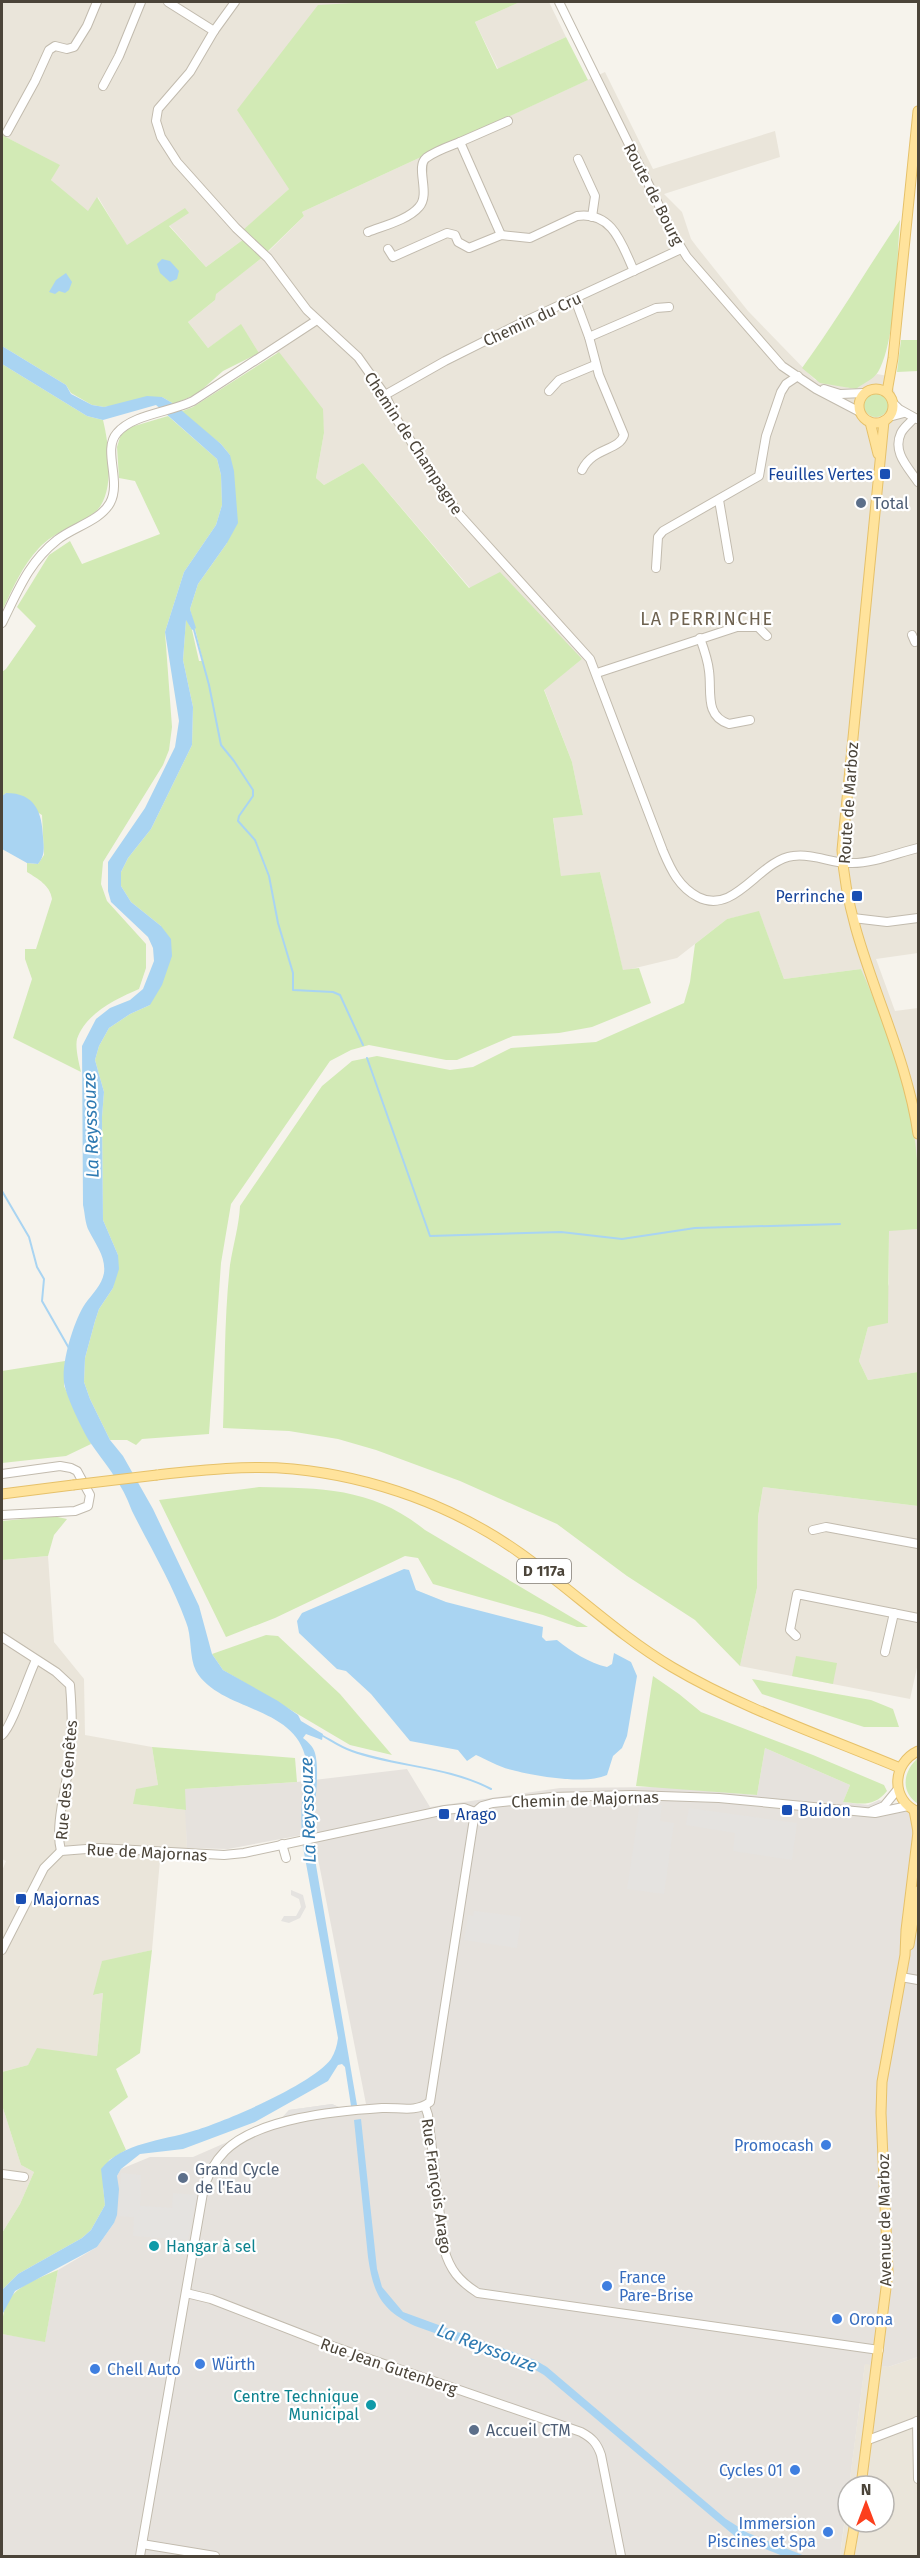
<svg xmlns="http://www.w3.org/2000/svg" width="920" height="2558" viewBox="0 0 920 2558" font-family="'Fira Sans',sans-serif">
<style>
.residential{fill:#eae5da}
.industrial{fill:#e6e2dd}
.green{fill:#d2eab5}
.parking{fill:#e5e3e0}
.water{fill:#a9d4f2}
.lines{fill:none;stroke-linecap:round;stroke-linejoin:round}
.stream{stroke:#a9d4f2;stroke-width:2}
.minor-casing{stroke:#c2bbae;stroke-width:10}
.major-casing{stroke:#e6c16a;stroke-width:11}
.minor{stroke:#fff;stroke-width:8}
.major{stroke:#ffe39c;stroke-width:9}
.major-bridge-casing{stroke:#e6c16a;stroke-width:11;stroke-linecap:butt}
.major-bridge{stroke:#ffe39c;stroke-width:9}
.transit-dot{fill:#1a4fb4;stroke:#fff;stroke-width:2}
.service-dot{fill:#5c6f8a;stroke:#fff;stroke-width:2}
.shop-dot{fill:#3f7fe0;stroke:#fff;stroke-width:2}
.culture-dot{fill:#0f9aa8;stroke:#fff;stroke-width:2}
.labels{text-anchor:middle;stroke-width:4.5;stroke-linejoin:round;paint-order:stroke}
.shield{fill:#fff;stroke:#817c74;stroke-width:1.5}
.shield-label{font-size:15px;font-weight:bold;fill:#4b4439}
.street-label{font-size:16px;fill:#4b4439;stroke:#fff}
.transit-label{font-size:16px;fill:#164399;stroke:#fff;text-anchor:start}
.service-label{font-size:16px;fill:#4e5e75;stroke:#fff;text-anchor:start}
.shop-label{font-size:16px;fill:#366cbe;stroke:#fff;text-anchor:start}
.culture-label{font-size:16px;fill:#0d838f;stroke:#fff;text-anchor:start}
.neighbourhood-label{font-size:18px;letter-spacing:1.5px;fill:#6e6250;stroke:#fff}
.water-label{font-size:18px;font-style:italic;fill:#2e7ab2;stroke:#fff}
</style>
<rect width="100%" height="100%" fill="#f6f3ec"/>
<g class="residential">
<path d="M 2,2 L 372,2 L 289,189 L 244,230 L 244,239 L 206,267 L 169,225 L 189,213 L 127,246 L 98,197 L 88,212 L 51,180 L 59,165 L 2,135 Z"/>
<path d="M 520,2 L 549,2 L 566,37 L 498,69 L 475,22 Z"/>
<path d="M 605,72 L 653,169 L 775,131 L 780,157 L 664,194 L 682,212 L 691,239 L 697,247 L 748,311 L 815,380 L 855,389 L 877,374 L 893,377 L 892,384 L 898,403 L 918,414 L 918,953 L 876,959 L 895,1011 L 918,1008 L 918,1173 L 916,1151 L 861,969 L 784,979 L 759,912 L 727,919 L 677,958 L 623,971 L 600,872 L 561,877 L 553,817 L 583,815 L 572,762 L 544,689 L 582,659 L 470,588 L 363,463 L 324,485 L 316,478 L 324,433 L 322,409 L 279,353 L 259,353 L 241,325 L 208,348 L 188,322 L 215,300 L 215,294 L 263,257 L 304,216 L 302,212 Z"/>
<path d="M 918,1229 L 918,1372 L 868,1380 L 859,1361 L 868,1327 L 889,1284 L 889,1230 Z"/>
<path d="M 763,1487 L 918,1506 L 918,1663 L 910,1699 L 740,1666 L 757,1588 L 758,1517 Z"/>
<path d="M 48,1556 L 54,1642 L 84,1679 L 85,1735 L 152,1747 L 158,1785 L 133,1804 L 186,1810 L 187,1848 L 160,1860 L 152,1950 L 102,1962 L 94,1995 L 103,1993 L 97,2056 L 38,2049 L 28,2065 L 2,2072 L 2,1871 L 6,1861 L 2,1859 L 2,1560 Z"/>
<path d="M 2,2105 L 21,2165 L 34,2172 L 20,2204 L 2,2233 Z"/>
<path d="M 918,2357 L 918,2556 L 840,2556 L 848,2497 L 848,2522 L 884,2522 L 884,2486 L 849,2486 L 865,2363 L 888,2367 Z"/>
</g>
<path class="industrial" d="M 765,1748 L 850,1785 L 843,1802 L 868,1805 L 879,1800 L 918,1811 L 918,2357 L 888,2367 L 865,2364 L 840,2556 L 2,2556 L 2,2334 L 45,2341 L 58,2270 L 97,2247 L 114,2223 L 117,2176 L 121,2169 L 150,2157 L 193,2157 L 282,2118 L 289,2110 L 332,2104 L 341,2108 L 366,2104 L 313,1833 L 228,1849 L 187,1848 L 184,1789 L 297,1782 L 407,1769 L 430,1807 L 560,1788 L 662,1787 L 757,1795 Z"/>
<g class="green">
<path d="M 372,2 L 520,2 L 475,22 L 497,69 L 566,37 L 588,80 L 302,212 L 304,216 L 267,252 L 243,230 L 289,189 L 237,110 L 318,5 Z"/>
<path d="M 2,135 L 60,165 L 51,180 L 88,211 L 97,197 L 127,245 L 185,208 L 189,213 L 169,226 L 206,267 L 244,239 L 263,257 L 216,294 L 215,300 L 188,322 L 208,348 L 241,324 L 259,353 L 223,371 L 197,394 L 174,404 L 162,397 L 104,407 L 92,405 L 71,393 L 66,385 L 2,346 Z"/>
<path d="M 900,220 C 897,257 896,342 878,372 C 874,379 862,384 856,389 L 820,383 L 802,368 C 837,320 867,269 900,220 Z"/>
<path d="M 901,340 L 918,340 L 918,371 L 897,372 Z"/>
<path d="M 279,352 L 323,409 L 324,433 L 316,478 L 324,485 L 363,463 L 469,588 L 500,572 L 582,659 L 544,690 L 572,762 L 583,815 L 553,818 L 561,876 L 600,872 L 623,970 L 639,968 L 651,1003 L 592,1027 L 559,1033 L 513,1036 L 457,1060 L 446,1060 L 369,1045 L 351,1050 L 330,1061 L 231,1204 L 221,1263 L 209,1434 L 142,1439 L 136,1445 L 127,1440 L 110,1440 L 90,1399 L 84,1382 L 85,1358 L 95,1321 L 99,1309 L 113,1288 L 118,1255 L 103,1220 L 102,1117 L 104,1092 L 95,1060 L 99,1046 L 109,1028 L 130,1014 L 150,1005 L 161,926 L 131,902 L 121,886 L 121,872 L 128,858 L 151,829 L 192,745 L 193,707 L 183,660 L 186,619 L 192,630 L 199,661 L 203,661 L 190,609 L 198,584 L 227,543 L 230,455 L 221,444 L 180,412 L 193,407 Z"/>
<path d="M 2,364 L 87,416 L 103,420 C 109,444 116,496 94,513 C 76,526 55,531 39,548 C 22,566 13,588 2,611 Z"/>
<circle cx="876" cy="405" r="12"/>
<path d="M 168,416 L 217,459 L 221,475 L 222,505 L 216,525 L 184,572 L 165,632 L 172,727 L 169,750 L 163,765 L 103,862 L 101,884 L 107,901 L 146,944 L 146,968 L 139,989 C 116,999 86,1013 77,1039 C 75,1048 79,1063 81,1072 L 13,1038 L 32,979 L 25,959 L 25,949 L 36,949 L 52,899 C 50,885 38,879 27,872 L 27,863 L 38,864 L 44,855 L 42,815 L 6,793 L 2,796 L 2,672 L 6,669 L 36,626 L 17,607 L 49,555 L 70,541 L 82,564 L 160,534 L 135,481 L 119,478 L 117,447 L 121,434 L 131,427 Z"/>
<path d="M 759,911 L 784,979 L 861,969 C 889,1033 915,1103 918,1173 C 919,1192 918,1211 918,1229 L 889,1231 L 888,1323 L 868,1327 L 859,1361 L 868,1380 L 918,1372 L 917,1463 L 918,1463 L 918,1506 L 763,1487 L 758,1517 L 757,1588 L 740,1666 L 695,1620 L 627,1576 L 557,1524 L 460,1481 L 376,1450 L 338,1439 L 289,1431 L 223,1428 C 225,1374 224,1319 230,1265 C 233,1245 239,1226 240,1206 L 322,1086 L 352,1061 L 377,1056 L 450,1070 L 473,1067 L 511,1048 L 596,1042 L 684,1003 L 690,982 L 695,944 L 727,919 Z"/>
<path d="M 65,1361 L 64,1386 L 91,1444 L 66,1456 L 2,1463 L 2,1371 Z"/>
<path d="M 259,1487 C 323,1488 373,1488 425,1530 L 588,1627 L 577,1627 L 543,1615 L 433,1584 L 418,1558 L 405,1556 L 275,1618 L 226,1637 L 159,1500 Z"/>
<path d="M 53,1516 L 67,1519 L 54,1535 L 48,1556 L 2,1560 L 2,1521 Z"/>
<path d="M 266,1635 L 278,1636 L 340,1694 L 392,1755 L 350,1745 L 223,1670 L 212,1654 Z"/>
<path d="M 796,1656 L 837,1663 L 833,1684 L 792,1676 Z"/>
<path d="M 653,1676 L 679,1694 L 701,1712 L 813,1755 L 884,1785 L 887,1791 C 874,1807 862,1804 843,1802 L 850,1785 L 765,1748 L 757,1795 L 636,1786 Z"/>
<path d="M 752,1679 L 871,1700 L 893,1709 L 899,1727 L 864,1727 L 762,1694 Z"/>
<path d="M 152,1747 L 295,1758 L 297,1782 L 185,1789 L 186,1810 L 133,1804 L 136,1789 L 158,1785 Z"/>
<path d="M 918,1758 L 918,1804 C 900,1792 903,1771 918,1758 Z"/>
<path d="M 152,1950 L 140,2053 L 116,2069 L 128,2097 L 109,2112 L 126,2150 L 109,2160 L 103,2186 L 105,2205 L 91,2230 L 82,2238 L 18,2274 L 2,2290 L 2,2233 L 20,2204 L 34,2172 L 21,2165 L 2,2105 L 2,2072 L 28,2065 L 37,2048 L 97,2056 L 103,1993 L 93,1995 L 102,1961 Z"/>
<path d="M 58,2270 L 45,2342 L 2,2334 C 1,2290 23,2285 58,2270 Z"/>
</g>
<g class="parking">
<path d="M 640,1803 L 662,1805 L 660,1821 L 674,1823 L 664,1894 L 627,1889 Z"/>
<path d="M 689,1808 L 797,1823 L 792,1860 L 733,1851 L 735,1833 L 686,1825 Z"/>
<path d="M 291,1890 L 303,1895 L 306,1907 L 300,1918 L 289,1923 L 281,1921 L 284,1916 L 296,1916 L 301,1907 L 299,1899 L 291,1895 Z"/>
<path d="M 474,1911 L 521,1917 L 517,1948 L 464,1940 L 468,1915 L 473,1916 Z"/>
<path d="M 332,2104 L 341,2108 L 282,2118 L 289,2110 Z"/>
<path d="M 121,2173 L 141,2175 L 140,2206 L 172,2208 L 173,2193 L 197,2195 L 188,2240 L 133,2236 L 134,2217 L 118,2216 Z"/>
</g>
<g class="water">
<path d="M 162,259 L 170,261 L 179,271 L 177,279 L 170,282 L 160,273 L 157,264 Z"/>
<path d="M 66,273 L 72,282 L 69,290 L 65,293 L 59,291 L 55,294 L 49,292 L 56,280 Z"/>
<path d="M 2,346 L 66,385 L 71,394 L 92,405 L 104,407 L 147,396 L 162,397 L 174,404 L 221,444 L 230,455 L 234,471 L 238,523 L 227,543 L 198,584 L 190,609 L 196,628 L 192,630 L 186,620 L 183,660 L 193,707 L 192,745 L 151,829 L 128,858 L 121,872 L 121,886 L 131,902 L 161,926 L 171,939 L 172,956 L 162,985 L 150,1005 L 130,1014 L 109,1028 L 99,1046 L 95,1060 L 104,1092 L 102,1117 L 103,1220 L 118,1255 L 119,1269 L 113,1288 L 99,1309 L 95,1321 L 85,1358 L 84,1382 L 90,1399 L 110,1440 L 123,1456 L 153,1509 L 199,1606 L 212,1654 L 223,1670 L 278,1701 L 298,1715 L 301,1721 L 323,1734 L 322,1740 L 306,1734 L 303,1738 C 308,1742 313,1746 315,1753 C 320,1770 315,1813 310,1830 L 357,2105 L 351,2106 L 345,2067 L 342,2064 L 338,2065 L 328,2081 L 255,2122 L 183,2149 L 140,2154 L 121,2169 L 117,2176 L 119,2189 L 117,2215 L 114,2223 L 97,2247 L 15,2291 L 2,2315 L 2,2290 L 18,2274 L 82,2238 L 91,2230 L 105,2205 L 101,2169 C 123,2142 162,2141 193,2131 C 224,2122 313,2084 331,2059 C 335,2052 337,2046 338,2038 L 303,1847 C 301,1831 301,1816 302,1801 C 303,1788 308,1773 306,1760 C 296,1705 220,1712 196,1671 C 189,1657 192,1636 186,1622 C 172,1583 150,1547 132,1511 C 122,1483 108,1468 92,1445 C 84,1434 68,1400 65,1387 C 59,1368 74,1320 85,1304 C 92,1294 102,1285 104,1273 C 106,1257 96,1245 89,1231 C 85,1224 85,1213 83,1205 L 82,1046 L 96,1019 L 110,1008 L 130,1000 L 143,989 L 154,961 L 153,948 L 148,937 L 111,902 L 108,891 L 108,862 L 145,808 L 175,747 L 179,721 L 165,632 L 184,572 L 216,525 L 222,505 L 221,475 L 217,459 L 156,405 L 103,420 L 87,416 L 2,364 Z"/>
<path d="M 6,793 C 35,793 42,812 43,837 C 44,849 45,855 38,864 L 27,863 L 2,849 L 2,796 Z"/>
<path d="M 404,1569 L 409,1570 L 416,1590 L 446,1602 L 543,1627 L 542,1637 L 546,1641 L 557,1640 C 572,1652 589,1663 607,1667 L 612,1664 L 614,1653 L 631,1662 L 637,1676 L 627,1736 L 622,1748 L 613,1756 L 607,1775 C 585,1785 535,1776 512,1770 C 499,1767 487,1760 476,1755 L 467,1761 L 458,1750 L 410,1741 L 371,1694 L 346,1671 L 337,1669 L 299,1633 L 297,1621 L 302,1613 Z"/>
<path d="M 361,2119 L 377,2269 L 382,2287 L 403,2312 L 535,2360 L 547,2367 L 726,2519 L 748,2533 L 805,2556 L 783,2556 L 737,2538 L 544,2375 L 532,2368 L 415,2326 C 381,2310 373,2293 368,2257 L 354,2120 Z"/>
</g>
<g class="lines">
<g class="stream">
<path d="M 193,626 L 209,685 L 221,745 L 234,761 L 253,790 L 253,796 L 239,816 L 238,821 L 255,840 L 269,876 L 278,923 L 293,973 L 293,990 L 333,992 L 340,995 L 363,1045"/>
<path d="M 367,1058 L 430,1236 L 561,1232 L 622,1239 L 695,1228 L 840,1224"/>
<path d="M 2,1191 L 29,1237 L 37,1267 L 44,1279 L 42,1301 L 70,1350"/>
<path d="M 323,1736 C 332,1741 342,1748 352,1751 C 397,1767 447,1766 491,1789"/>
</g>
<defs>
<g id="minor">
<path d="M 168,2 L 214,31"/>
<path d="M 235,2 L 214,31 L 190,72 L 158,109 L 156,121 L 161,137 L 177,162 L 236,228 L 268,258 L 307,310 L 358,357 L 385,395 L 397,420 L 458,513 L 590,659 L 663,851 C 671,870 679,887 698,897 C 735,916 759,860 793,856 C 814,853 832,864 852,863 C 874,863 897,853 918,848"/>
<path d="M 559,2 L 673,234 L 687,257 L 782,366 L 816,389 L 860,412"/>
<path d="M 103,86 L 119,56 L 141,2"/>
<path d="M 7,132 L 35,81 L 49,50 L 55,46 L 67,49 L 74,47 L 87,26 L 97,2"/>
<path d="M 460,142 L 508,121"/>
<path d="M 578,159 L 595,196 L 592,217"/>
<path d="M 368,232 C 383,226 408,220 419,207 C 431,194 415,167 426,158 C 435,151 450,146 460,142 L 501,235"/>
<path d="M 388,249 L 393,257 L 447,233 L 455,235 L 458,242 L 469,248 L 501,235 L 530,238 L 577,216 C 613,211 622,245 634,271"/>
<path d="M 575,299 L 589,337 L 599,375 L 624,435 C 619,451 593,447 582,470"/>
<path d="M 589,337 L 656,308 L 669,307"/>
<path d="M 824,389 L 840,394 L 864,393"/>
<path d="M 549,391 L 559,380 L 595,365"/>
<path d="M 385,395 L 445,361 L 519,324 L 681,249"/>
<path d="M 893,403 L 899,409 L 917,419"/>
<path d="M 889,417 L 904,413"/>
<path d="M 914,418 C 910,423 904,427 901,433 C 892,452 908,467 918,482"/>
<path d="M 719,500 L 729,559"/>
<path d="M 656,568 L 658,537 L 663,531 L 759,476 L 766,436 L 781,392 L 786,384 L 798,376"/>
<path d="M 2,623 C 18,591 28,563 57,540 C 73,527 100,521 110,503 C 122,481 102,450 117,433 C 133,414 171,412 193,401 L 317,320"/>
<path d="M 912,635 L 915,642 L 918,640"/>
<path d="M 700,638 C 704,649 708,660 709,671 C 712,691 704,716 729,724 L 750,720"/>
<path d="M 597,673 L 737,627 L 758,627 L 767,636"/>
<path d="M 853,918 L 887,922 L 918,918"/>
<path d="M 2,1474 L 60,1466 L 71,1468 L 77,1471 L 90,1495 L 88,1506 L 75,1511 L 2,1515"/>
<path d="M 813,1530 L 826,1527 L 918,1544"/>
<path d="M 796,1636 L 790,1630 L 797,1594 L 918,1618"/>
<path d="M 2,1637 L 56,1672 L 70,1685 C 72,1709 73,1731 70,1755 C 68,1783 54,1824 61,1851"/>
<path d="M 885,1652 L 894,1613"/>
<path d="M 2,1735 C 13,1725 27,1678 36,1660"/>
<path d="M 872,1811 L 884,1806 L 898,1789"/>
<path d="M 475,1812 L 482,1806 L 493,1803 L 552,1797 L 632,1795 L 719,1798 L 875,1813 L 908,1806"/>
<path d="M 282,1844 L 286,1858"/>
<path d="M 2,1950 L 44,1868 L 61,1851 L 99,1848 L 224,1855 L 244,1853 L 445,1810 L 464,1808 L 475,1812"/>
<path d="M 901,1977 L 918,1980"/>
<path d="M 425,2106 L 428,2115 L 444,2249 C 450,2270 459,2281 478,2293 L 879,2350"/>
<path d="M 2,2174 L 24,2177"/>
<path d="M 186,2293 L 211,2299 L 332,2346 L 581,2432 C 592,2438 597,2443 601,2455 L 621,2556"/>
<path d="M 917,2421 L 918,2479"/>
<path d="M 868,2440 L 918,2421"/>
<path d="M 142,2544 L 215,2556"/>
<path d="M 140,2556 L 204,2187 C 209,2174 214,2162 225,2151 C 258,2118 336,2111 382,2108 C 399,2107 415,2113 430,2102 L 475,1812"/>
</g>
<g id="major">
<circle cx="876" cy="406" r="17"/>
<path d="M 887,392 L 893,358 L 918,111"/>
<path d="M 884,421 L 842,850 C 847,948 904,1036 918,1134"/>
<path d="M 870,422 L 878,454"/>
<path d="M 157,1475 C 203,1470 248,1465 293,1469 C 374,1477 454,1506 520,1553 C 572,1590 618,1635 672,1667 C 741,1708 826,1737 900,1768"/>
<path d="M 2,1494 L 73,1485"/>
<path d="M 918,1751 C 892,1763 890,1800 918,1812"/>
<path d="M 914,1810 L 918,1832"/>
<path d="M 909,1945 L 918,1891"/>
<path d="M 861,2486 L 888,2272 L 881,2113 L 882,2082 L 905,1955 L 906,1930 L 918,1832"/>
<path d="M 849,2556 L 855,2522"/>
</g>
</defs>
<use href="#minor" class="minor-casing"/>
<use href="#major" class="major-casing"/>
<use href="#minor" class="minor"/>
<use href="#major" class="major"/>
<defs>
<path id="major-bridge" d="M 73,1485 L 157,1475"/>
</defs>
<use href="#major-bridge" class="major-bridge-casing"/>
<use href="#major-bridge" class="major-bridge"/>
</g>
<g class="transit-dot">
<rect x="879" y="468" width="12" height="12" rx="3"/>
<rect x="851" y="890" width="12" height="12" rx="3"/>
<rect x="781" y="1804" width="12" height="12" rx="3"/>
<rect x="438" y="1808" width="12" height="12" rx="3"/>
<rect x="15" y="1893" width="12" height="12" rx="3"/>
</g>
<g class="service-dot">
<circle cx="861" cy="503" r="6"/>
<circle cx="183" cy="2178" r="6"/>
<circle cx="474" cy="2430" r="6"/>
</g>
<g class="shop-dot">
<circle cx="826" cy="2145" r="6"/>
<circle cx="607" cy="2286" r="6"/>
<circle cx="837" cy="2319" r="6"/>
<circle cx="200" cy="2364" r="6"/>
<circle cx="95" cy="2369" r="6"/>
<circle cx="795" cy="2470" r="6"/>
<circle cx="828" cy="2532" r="6"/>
</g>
<g class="culture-dot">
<circle cx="154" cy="2246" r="6"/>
<circle cx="371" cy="2405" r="6"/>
</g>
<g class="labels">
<rect class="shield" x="517" y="1559" width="54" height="24" rx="4.5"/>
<g class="shield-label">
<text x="544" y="1576">D 117a</text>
</g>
<g class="street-label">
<text transform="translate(654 194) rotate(63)" y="6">Route de Bourg</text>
<text transform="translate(532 319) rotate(-25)" y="6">Chemin du Cru</text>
<text transform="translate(414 443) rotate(57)" y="6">Chemin de Champagne</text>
<text transform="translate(848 803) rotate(-86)" y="6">Route de Marboz</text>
<text transform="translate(66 1780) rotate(-85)" y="6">Rue des Genêtes</text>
<text transform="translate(585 1799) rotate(-2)" y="6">Chemin de Majornas</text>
<text transform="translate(147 1852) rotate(3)" y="6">Rue de Majornas</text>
<text transform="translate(437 2186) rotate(82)" y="6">Rue François Arago</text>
<text transform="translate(884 2220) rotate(-91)" y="6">Avenue de Marboz</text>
<text transform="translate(389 2366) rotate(19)" y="6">Rue Jean Gutenberg</text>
</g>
<g class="transit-label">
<text x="873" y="480" text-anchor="end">Feuilles Vertes</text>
<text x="845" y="902" text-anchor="end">Perrinche</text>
<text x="799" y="1816">Buidon</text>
<text x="456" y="1820">Arago</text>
<text x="33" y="1905">Majornas</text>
</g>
<g class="service-label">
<text x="873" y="509">Total</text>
<text x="195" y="2175">Grand Cycle<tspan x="195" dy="18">de l'Eau</tspan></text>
<text x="486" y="2436">Accueil CTM</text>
</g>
<g class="shop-label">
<text x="814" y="2151" text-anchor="end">Promocash</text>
<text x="619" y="2283">France<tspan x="619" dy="18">Pare-Brise</tspan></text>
<text x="849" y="2325">Orona</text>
<text x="212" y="2370">Würth</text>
<text x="107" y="2375">Chell Auto</text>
<text x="783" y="2476" text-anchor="end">Cycles 01</text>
<text x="816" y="2529" text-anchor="end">Immersion<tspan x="816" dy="18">Piscines et Spa</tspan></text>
</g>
<g class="culture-label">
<text x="166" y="2252">Hangar à sel</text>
<text x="359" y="2402" text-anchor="end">Centre Technique<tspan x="359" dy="18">Municipal</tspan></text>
</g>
<g class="neighbourhood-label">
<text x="707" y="625">LA PERRINCHE</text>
</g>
<g class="water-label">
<text transform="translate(91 1125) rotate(-92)" y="6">La Reyssouze</text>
<text transform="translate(308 1810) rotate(-92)" y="6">La Reyssouze</text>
<text transform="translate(487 2348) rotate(21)" y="6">La Reyssouze</text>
</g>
</g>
<rect width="920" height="2558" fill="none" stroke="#4b4439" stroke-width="6"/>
<g transform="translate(866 2504)"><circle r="28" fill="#ffffff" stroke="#b7b4b0" stroke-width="1.5"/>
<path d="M0-4.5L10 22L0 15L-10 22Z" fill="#fc3f1d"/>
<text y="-9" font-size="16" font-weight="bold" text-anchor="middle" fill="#4b4439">N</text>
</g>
</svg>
